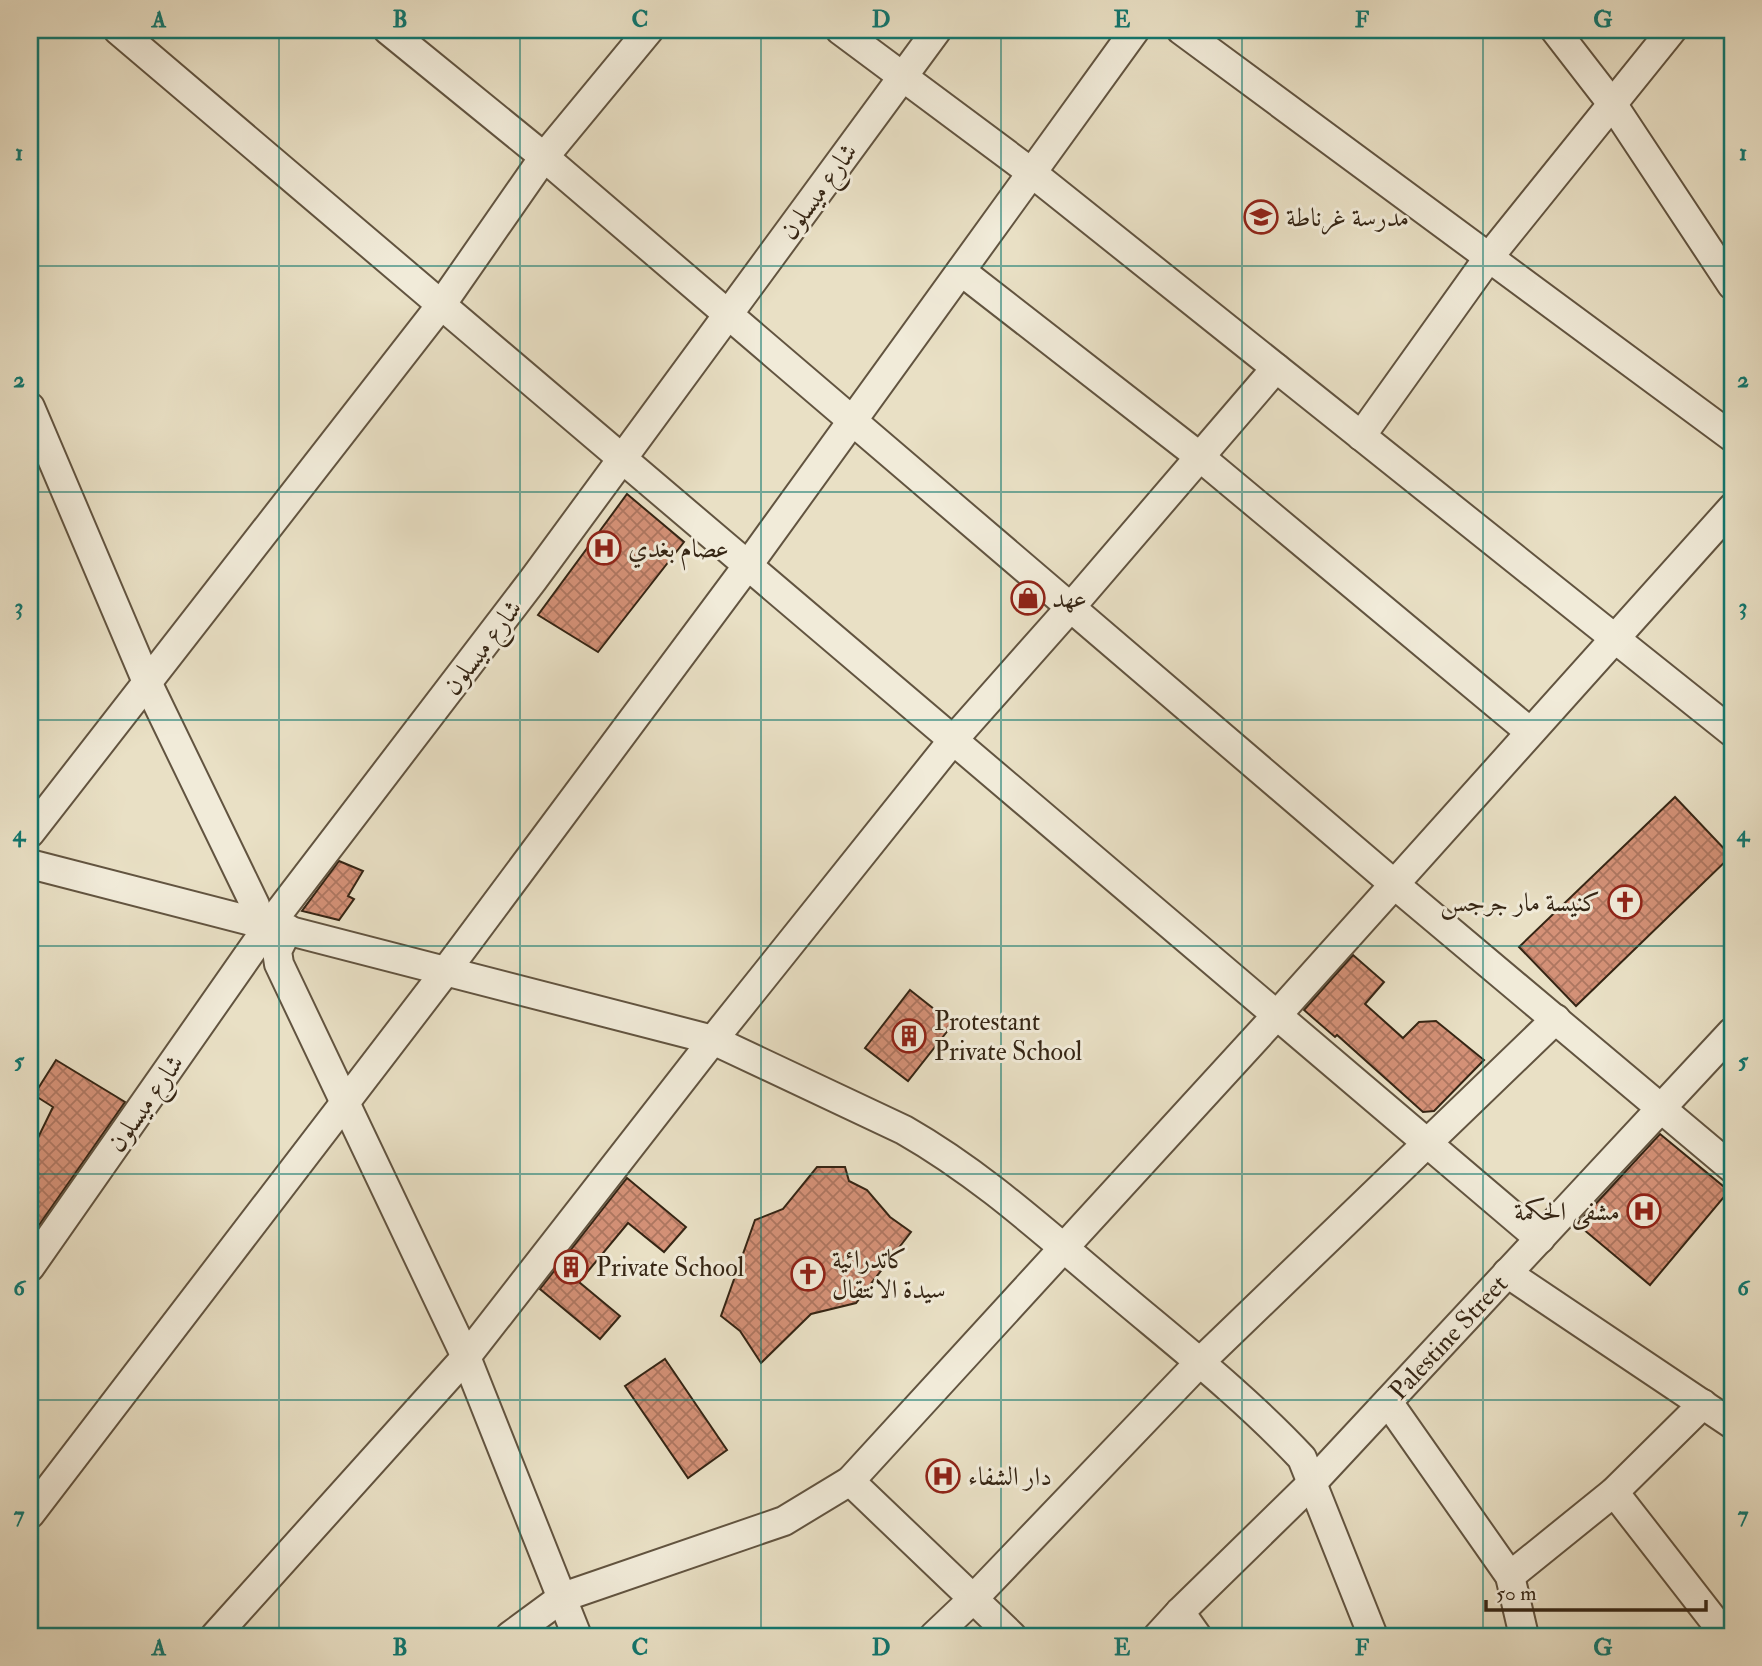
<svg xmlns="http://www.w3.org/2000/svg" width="1762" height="1666" viewBox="0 0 1762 1666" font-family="'IM FELL Double Pica',Amiri,serif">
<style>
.building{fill:url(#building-cross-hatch);stroke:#352514;stroke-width:2}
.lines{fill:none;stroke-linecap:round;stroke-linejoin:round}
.minor-casing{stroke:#625440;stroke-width:32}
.minor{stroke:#f1ebd9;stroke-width:28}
.grid{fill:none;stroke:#0f766e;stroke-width:2;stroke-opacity:0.55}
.labels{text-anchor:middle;stroke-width:6;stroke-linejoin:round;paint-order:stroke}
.street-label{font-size:26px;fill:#352514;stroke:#f1ebd9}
.poi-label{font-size:26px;fill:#352514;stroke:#f1ebd9;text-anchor:start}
.neatline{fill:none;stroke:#0f766e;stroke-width:2.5}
.grid-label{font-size:23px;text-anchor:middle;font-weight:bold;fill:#0f766e}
</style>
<defs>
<pattern id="building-cross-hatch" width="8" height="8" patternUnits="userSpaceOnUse" patternTransform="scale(1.75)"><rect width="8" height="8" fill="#d49177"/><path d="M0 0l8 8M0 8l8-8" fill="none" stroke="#ad7660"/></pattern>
</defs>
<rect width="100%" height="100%" fill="#e9e0c5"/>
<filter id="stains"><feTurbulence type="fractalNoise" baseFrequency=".00286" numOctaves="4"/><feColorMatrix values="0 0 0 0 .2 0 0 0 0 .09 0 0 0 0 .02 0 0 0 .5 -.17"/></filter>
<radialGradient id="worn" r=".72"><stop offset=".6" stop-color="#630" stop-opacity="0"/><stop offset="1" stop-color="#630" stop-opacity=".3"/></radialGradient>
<g class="building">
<path d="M 627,494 L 684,542 L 598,652 L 538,615 Z"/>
<path d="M 1675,797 L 1731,856 L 1576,1006 L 1519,947 Z"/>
<path d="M 339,861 L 363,871 L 348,896 L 354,899 L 339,920 L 302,911 Z"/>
<path d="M 1353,955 L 1384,982 L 1365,1004 L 1403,1038 L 1419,1022 L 1436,1021 L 1484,1060 L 1434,1111 L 1423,1112 L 1337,1035 L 1335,1037 L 1304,1010 Z"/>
<path d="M 910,990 L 953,1024 L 908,1081 L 865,1048 Z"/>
<path d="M 56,1060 L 125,1102 L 30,1238 L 30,1154 L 53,1107 L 34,1095 Z"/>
<path d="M 1660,1134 L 1729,1191 L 1650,1285 L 1577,1224 Z"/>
<path d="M 817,1167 L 845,1167 L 849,1181 L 867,1190 L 890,1217 L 911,1232 L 856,1303 L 811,1314 L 761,1363 L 740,1331 L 721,1316 L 755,1220 L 783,1209 Z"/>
<path d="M 627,1178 L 686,1227 L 664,1252 L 628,1223 L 579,1282 L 620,1316 L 600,1339 L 540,1289 Z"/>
<path d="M 665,1359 L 727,1450 L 688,1478 L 625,1386 Z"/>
</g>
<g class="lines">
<defs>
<g id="minor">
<path d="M 118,30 L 1540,1239"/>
<path d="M 388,30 L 544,157 L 1394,884 L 1732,1168"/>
<path d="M 840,30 L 1032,173 L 1732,732"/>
<path d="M 1181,30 L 1732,437"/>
<path d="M 1555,30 L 1613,105 L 1732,285"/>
<path d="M 961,271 L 1200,457 L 1530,732"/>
<path d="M 30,407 L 147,682 L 255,905 L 256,913 L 254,921"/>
<path d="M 1361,436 L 1489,257 L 1672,30"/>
<path d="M 30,833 L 441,305 L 544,157 L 649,30"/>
<path d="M 30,864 L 713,1040 L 904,1130 C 981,1174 1043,1231 1111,1288 C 1176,1343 1244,1396 1302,1458 L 1373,1636"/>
<path d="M 288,929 L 277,951 L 279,964 L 466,1357 L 577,1636"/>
<path d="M 30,1267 L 270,924 L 533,580 L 937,30"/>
<path d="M 1507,1273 L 1732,1424"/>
<path d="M 1388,1402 L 1510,1576 L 1524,1636"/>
<path d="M 850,1481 L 1012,1636"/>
<path d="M 1614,1492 L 1726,1636"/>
<path d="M 30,1514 L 445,972 L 748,565 L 1135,30"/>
<path d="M 1510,1576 L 1614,1492 L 1703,1404"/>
<path d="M 1180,1612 L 1197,1636"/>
<path d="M 215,1636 L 466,1357 L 713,1040 L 953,740 L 1070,608 L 1276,368"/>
<path d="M 510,1636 L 563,1597 L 784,1521 L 850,1481 L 1277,1015 L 1732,508"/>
<path d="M 934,1636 L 973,1599 L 1200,1362 L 1556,1019"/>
<path d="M 1158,1636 L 1180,1612 L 1312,1483 L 1732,1032"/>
</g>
</defs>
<use href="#minor" class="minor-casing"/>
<use href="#minor" class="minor"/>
</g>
<path class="grid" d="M 279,30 L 279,1636M 520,30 L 520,1636M 761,30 L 761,1636M 1001,30 L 1001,1636M 1242,30 L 1242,1636M 1483,30 L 1483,1636M 30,266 L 1732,266M 30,492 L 1732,492M 30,720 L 1732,720M 30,946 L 1732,946M 30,1174 L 1732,1174M 30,1400 L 1732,1400"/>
<defs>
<symbol id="school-ring" viewBox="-11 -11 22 22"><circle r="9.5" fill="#f1ebd9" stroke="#8f2418" stroke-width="1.5"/><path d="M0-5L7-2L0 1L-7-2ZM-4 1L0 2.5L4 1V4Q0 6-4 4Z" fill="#8f2418"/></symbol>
<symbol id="hospital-ring" viewBox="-11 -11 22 22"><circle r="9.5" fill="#f1ebd9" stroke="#8f2418" stroke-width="1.5"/><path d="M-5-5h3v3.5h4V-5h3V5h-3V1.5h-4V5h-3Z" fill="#8f2418"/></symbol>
<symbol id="shop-ring" viewBox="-11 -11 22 22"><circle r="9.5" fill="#f1ebd9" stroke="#8f2418" stroke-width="1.5"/><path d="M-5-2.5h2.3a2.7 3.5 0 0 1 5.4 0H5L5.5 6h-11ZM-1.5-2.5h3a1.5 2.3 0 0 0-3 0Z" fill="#8f2418"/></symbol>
<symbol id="church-ring" viewBox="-11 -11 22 22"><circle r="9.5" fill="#f1ebd9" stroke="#8f2418" stroke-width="1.5"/><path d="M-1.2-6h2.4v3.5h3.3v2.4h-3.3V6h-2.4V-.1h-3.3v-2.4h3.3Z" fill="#8f2418"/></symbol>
<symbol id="building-ring" viewBox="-11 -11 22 22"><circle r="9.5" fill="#f1ebd9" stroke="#8f2418" stroke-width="1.5"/><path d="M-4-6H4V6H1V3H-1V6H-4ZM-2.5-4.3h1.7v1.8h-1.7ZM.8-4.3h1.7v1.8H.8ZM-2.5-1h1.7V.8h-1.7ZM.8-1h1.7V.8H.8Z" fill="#8f2418"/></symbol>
</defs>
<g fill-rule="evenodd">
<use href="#school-ring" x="1242" y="198" width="38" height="38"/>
<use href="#hospital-ring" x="585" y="529" width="38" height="38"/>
<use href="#shop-ring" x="1009" y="579" width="38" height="38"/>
<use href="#church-ring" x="1606" y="883" width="38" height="38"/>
<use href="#building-ring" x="890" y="1017" width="38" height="38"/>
<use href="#hospital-ring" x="1625" y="1192" width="38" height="38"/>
<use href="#building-ring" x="552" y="1248" width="38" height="38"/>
<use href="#church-ring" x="789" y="1255" width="38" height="38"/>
<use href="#hospital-ring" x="924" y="1457" width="38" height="38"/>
</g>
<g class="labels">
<g class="street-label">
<text transform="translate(818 191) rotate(-54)" y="9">شارع ميسلون</text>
<text transform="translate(482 647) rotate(-53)" y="9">شارع ميسلون</text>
<text transform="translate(145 1103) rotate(-55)" y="9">شارع ميسلون</text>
<text transform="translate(1448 1337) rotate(-47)" y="9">Palestine Street</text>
</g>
<g class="poi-label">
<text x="1286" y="226">مدرسة غرناطة</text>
<text x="628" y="557">عصام بغدي</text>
<text x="1052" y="607">عهد</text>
<text x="1600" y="911" text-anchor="end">كنيسة مار جرجس</text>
<text x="934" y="1030">Protestant<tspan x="934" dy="30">Private School</tspan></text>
<text x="1620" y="1220" text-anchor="end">مشفى الحكمة</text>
<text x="832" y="1268">كاتدرائية<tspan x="832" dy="30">سيدة الانتقال</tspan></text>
<text x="596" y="1276">Private School</text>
<text x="968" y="1485">دار الشفاء</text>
</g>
</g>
<rect width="1762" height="1666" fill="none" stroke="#e9e0c5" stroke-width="77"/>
<path d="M1486 1600v10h220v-10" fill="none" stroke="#352514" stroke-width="3.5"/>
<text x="1496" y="1600" font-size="21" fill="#352514" stroke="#f1ebd9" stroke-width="5" paint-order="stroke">50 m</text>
<rect x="38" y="38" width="1686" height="1590" class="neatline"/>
<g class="grid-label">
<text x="159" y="27">A</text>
<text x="400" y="27">B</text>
<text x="640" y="27">C</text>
<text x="881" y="27">D</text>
<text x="1122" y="27">E</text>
<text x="1362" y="27">F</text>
<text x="1603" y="27">G</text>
<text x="19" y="160">1</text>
<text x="1743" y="160">1</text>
<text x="19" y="387">2</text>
<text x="1743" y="387">2</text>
<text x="19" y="614">3</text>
<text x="1743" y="614">3</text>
<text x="19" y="841">4</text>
<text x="1743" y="841">4</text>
<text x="19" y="1068">5</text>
<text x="1743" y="1068">5</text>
<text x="19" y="1295">6</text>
<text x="1743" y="1295">6</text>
<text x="19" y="1522">7</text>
<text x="1743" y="1522">7</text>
<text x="159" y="1655">A</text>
<text x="400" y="1655">B</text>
<text x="640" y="1655">C</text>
<text x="881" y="1655">D</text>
<text x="1122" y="1655">E</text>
<text x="1362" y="1655">F</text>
<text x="1603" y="1655">G</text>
</g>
<rect width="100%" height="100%" filter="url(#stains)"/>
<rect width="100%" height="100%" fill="url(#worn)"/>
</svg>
